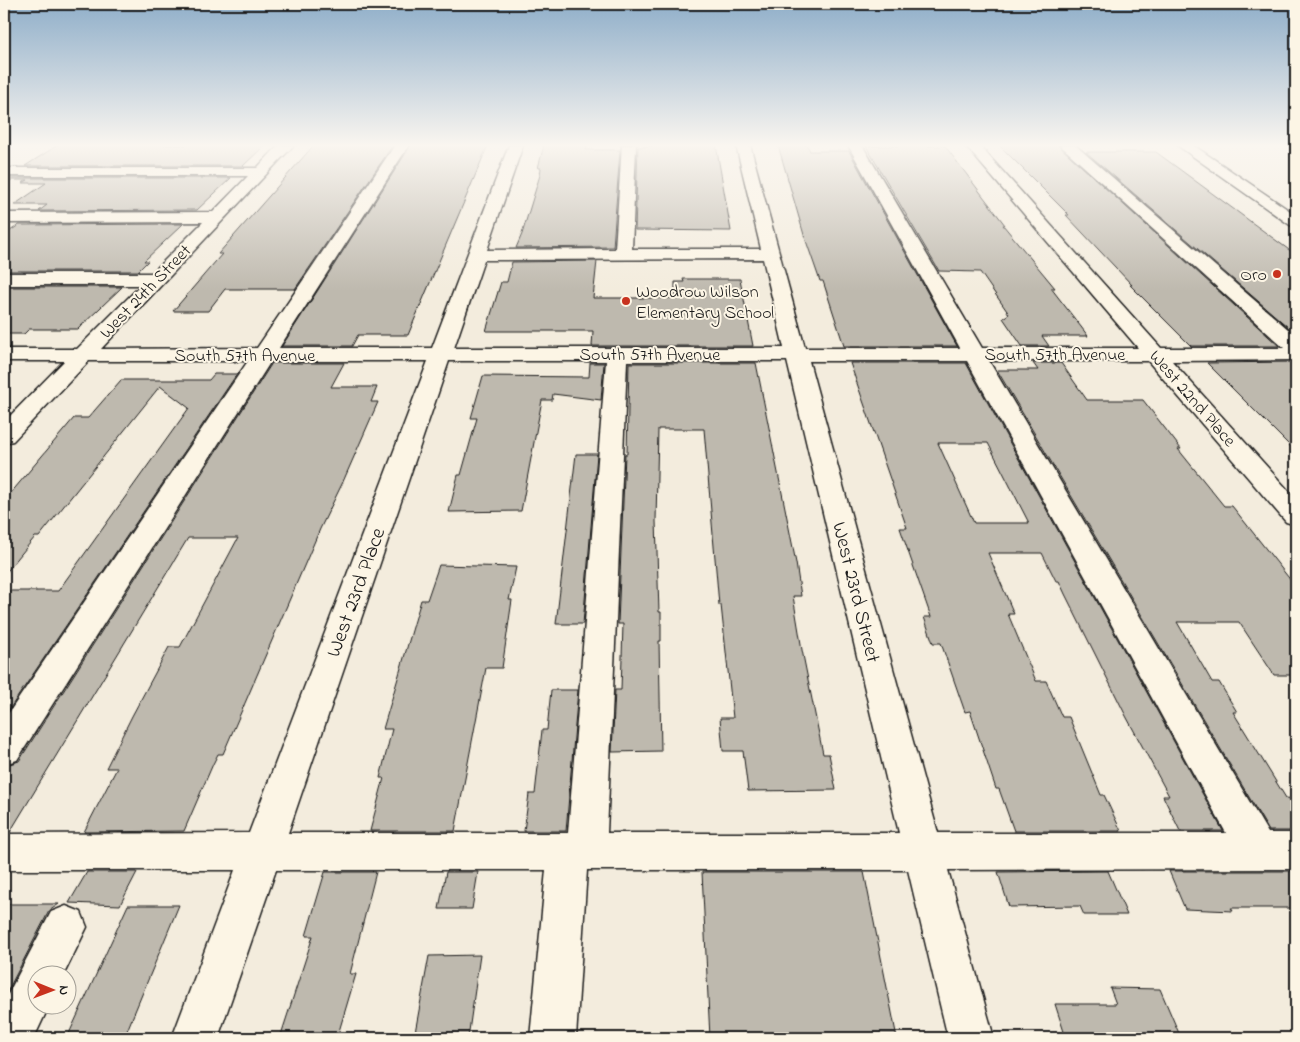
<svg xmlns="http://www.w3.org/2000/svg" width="1300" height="1042" viewBox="0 0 1300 1042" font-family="'Indie Flower',sans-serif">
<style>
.building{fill:#beb9ae;stroke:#1c1c1c;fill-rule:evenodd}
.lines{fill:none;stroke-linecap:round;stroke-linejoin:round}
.minor-casing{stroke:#1c1c1c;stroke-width:3}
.major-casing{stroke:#1c1c1c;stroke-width:3}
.minor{fill:#fcf5e5;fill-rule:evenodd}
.major{fill:#fcf5e5;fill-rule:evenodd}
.poi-dot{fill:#c8321e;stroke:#fcf5e5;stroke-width:2}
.labels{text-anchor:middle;stroke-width:4;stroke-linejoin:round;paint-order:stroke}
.far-poi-label{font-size:18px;fill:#1c1c1c;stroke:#fcf5e5;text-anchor:end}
.far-street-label{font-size:18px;fill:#1c1c1c;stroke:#fcf5e5}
.street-label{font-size:21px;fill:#1c1c1c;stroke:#fcf5e5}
</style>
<rect width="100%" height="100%" fill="#f3ecdd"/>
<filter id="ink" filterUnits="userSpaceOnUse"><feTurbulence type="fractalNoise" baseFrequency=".02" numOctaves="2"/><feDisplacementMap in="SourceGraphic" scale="10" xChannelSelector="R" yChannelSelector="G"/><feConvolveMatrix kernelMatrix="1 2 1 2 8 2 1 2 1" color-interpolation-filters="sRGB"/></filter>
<g filter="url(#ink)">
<g class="building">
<path d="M 58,145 L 265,145 L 243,166 L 25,166 Z"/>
<path d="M 314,145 L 393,145 L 295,289 L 225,289 L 208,311 L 173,311 L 222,254 L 218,254 Z"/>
<path d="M 411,145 L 488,145 L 408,335 L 358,335 L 352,346 L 282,346 Z"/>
<path d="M 544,145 L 587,145 L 586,150 L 620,150 L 613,247 L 516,248 L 522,234 L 540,175 L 541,168 L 538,168 Z"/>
<path d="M 674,145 L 716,145 L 731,231 L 635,230 L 638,147 Z"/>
<path d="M 778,145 L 807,145 L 810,151 L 849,151 L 957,346 L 844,346 L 823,281 L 820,281 L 804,235 Z"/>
<path d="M 1004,145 L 1058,145 L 1279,346 L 1191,346 L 1130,285 L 1132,285 L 1066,215 L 1069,215 L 1000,146 Z"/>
<path d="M 866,146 L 945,146 L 1005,225 L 1003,225 L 1055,288 L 1051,288 L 1088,336 L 1042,336 L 1049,346 L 1022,346 L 1003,318 L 1009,314 L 980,272 L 939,271 Z"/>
<path d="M 1086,152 L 1156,152 L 1296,255 L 1296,334 Z"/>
<path d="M 10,178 L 231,178 L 197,210 L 39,211 L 47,205 L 14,205 L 46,183 L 22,183 L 28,180 L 8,180 Z"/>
<path d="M 183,224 L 144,261 L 148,261 L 138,271 L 4,271 L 4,235 L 19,225 Z"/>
<path d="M 597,261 L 593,298 L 675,298 L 675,282 L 684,282 L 683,279 L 740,279 L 753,346 L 592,346 L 593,331 L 486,331 L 501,282 L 507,282 L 512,262 Z"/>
<path d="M 4,287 L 122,287 L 78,329 L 29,329 L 24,334 L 4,334 Z"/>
<path d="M 1296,362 L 1296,452 L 1207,363 Z"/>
<path d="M 272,363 L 344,363 L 331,387 L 377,387 L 371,402 L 378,402 L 342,484 L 320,529 L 223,754 L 218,754 L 213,764 L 184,831 L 84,832 L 117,768 L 106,768 L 132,716 L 169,647 L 180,647 L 238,538 L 188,538 L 10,832 L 4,832 L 4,766 L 19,761 Z"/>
<path d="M 590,363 L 604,363 L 601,400 L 553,394 L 552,400 L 542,400 L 521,511 L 449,512 L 458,475 L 461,475 L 477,418 L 471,418 L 483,376 L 589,377 Z"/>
<path d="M 629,363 L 756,363 L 796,563 L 801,596 L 793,596 L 802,650 L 823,754 L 829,754 L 836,790 L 748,791 L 743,751 L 723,751 L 720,718 L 733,718 L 721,605 L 719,605 L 704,429 L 658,429 L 656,521 L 659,612 L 661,612 L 661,641 L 659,641 L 661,751 L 612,752 L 615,690 L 621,690 L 623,624 L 618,624 L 625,454 L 627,454 Z"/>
<path d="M 850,363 L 966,363 L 1223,831 L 1180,831 L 1163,796 L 1169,796 L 1126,716 L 1065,594 L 1059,581 L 1056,581 L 1042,553 L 988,553 L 1014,614 L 1008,614 L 1036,681 L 1046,681 L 1062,717 L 1069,717 L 1101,795 L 1104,795 L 1121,831 L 1014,831 L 999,789 L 996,789 L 970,711 L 965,712 L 941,643 L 933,643 L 924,617 L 931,617 L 900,528 L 907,528 ZM 938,443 L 988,443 L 1029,523 L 974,523 Z"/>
<path d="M 1033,363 L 1061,363 L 1087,400 L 1143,400 L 1181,449 L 1178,449 L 1224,506 L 1232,506 L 1296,587 L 1296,675 L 1274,675 L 1239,622 L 1177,622 L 1212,682 L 1219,682 L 1237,712 L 1233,712 L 1286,798 L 1296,799 L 1296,831 L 1269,831 L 997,370 L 1038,370 Z"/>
<path d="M 214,374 L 237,374 L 4,717 L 4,591 L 58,591 L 189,408 L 160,386 L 39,537 L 35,537 L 4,575 L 4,501 L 74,418 L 88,418 L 121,380 L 209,380 Z"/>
<path d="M 576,454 L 597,454 L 583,624 L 556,624 Z"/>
<path d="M 439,565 L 516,567 L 509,600 L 512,600 L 502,668 L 486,668 L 455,831 L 370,831 L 384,778 L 380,778 L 392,729 L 383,729 L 421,600 L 427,600 Z"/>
<path d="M 551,690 L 578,690 L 566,831 L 524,831 L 529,794 L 535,794 L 542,730 L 547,730 Z"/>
<path d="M 1108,871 L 1127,915 L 1084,915 L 1080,906 L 1009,907 L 998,872 Z"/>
<path d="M 1169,871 L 1296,871 L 1296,908 L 1231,908 L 1233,911 L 1185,909 Z"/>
<path d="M 87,872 L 137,872 L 120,905 L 69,903 Z"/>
<path d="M 325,872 L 376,872 L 350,974 L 356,974 L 337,1038 L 280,1038 L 313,936 L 306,936 Z"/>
<path d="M 446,872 L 478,872 L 472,909 L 439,909 Z"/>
<path d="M 702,872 L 864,872 L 897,1038 L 710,1038 Z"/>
<path d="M 4,904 L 59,904 L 49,911 L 4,998 Z"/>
<path d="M 128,905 L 179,905 L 124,1038 L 67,1038 Z"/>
<path d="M 480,955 L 468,1038 L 414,1038 L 429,956 Z"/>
<path d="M 1110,988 L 1160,989 L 1181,1038 L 1066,1038 L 1055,1004 L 1116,1004 Z"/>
</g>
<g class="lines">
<defs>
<g id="minor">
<path d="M 279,145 L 294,145 L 101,349 L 257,348 L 395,145 L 409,145 L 279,348 L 432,348 L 509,145 L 523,145 L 487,250 L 615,249 L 622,145 L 636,145 L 632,249 L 761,249 L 736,145 L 750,145 L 805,348 L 960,348 L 848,145 L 862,145 L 982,348 L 1138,348 L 965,145 L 979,145 L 1161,348 L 1284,348 L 1060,145 L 1075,145 L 1296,336 L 1296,360 L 1172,361 L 1296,499 L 1296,525 L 1286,522 L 1148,361 L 989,361 L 1268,833 L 1296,833 L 1296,869 L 948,870 L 994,1038 L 948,1038 L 908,870 L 587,870 L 576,1038 L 530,1038 L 546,870 L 276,870 L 218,1038 L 172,1038 L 235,870 L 4,870 L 4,834 L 249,833 L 428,361 L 271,361 L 17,760 L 4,764 L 4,720 L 248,361 L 89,361 L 13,441 L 4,443 L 4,422 L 64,361 L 4,361 L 4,349 L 77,349 L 141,285 L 4,285 L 4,273 L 152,273 L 203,222 L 4,223 L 4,213 L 213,212 L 248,176 L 4,176 L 4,168 L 257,168 ZM 763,259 L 784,348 L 454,348 L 484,260 ZM 449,361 L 606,361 L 568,833 L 288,833 ZM 627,361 L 787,361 L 899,833 L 607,833 ZM 809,361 L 967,361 L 1226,833 L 938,833 Z"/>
<path d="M 66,906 L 81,912 L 87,927 L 64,974 L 38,974 L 38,1004 L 50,1004 L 34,1038 L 4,1038 L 4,1002 L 51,912 Z"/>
</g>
<path id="major" d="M 1177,145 L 1193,145 L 1296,215 L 1296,227 L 1290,225 Z"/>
</defs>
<use href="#minor" class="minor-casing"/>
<use href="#major" class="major-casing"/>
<use href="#minor" class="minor"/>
<use href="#major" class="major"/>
</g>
</g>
<linearGradient id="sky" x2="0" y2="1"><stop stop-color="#8faec9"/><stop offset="0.5" stop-color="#faf6f0"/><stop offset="1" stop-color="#faf6f0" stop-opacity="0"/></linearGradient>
<rect width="1300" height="291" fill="url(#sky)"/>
<g class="poi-dot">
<circle cx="1277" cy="274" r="5"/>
<circle cx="626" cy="301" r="5"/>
</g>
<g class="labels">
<g class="far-poi-label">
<text x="1267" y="280">Oro</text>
<text x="636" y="297" text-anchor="start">Woodrow Wilson<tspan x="636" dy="21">Elementary School</tspan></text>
</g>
<g class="far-street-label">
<text transform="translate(145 291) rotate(-46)" y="6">West 24th Street</text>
<text x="650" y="360">South 57th Avenue</text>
<text x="1055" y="360">South 57th Avenue</text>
<text x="245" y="361">South 57th Avenue</text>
<text transform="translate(1193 398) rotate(49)" y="6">West 22nd Place</text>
</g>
<g class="street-label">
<text transform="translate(355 592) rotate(-70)" y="7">West 23rd Place</text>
<text transform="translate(857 592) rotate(76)" y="7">West 23rd Street</text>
</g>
</g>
<rect width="1300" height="1042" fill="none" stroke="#fcf5e5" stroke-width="20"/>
<rect x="10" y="10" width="1280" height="1022" fill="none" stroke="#1c1c1c" stroke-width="2" filter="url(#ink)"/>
<g transform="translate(52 990) rotate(91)"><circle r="24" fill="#fcf5e5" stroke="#a29e95"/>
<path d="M0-4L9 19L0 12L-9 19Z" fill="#c8321e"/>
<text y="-8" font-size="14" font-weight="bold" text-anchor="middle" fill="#1c1c1c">N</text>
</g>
</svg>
